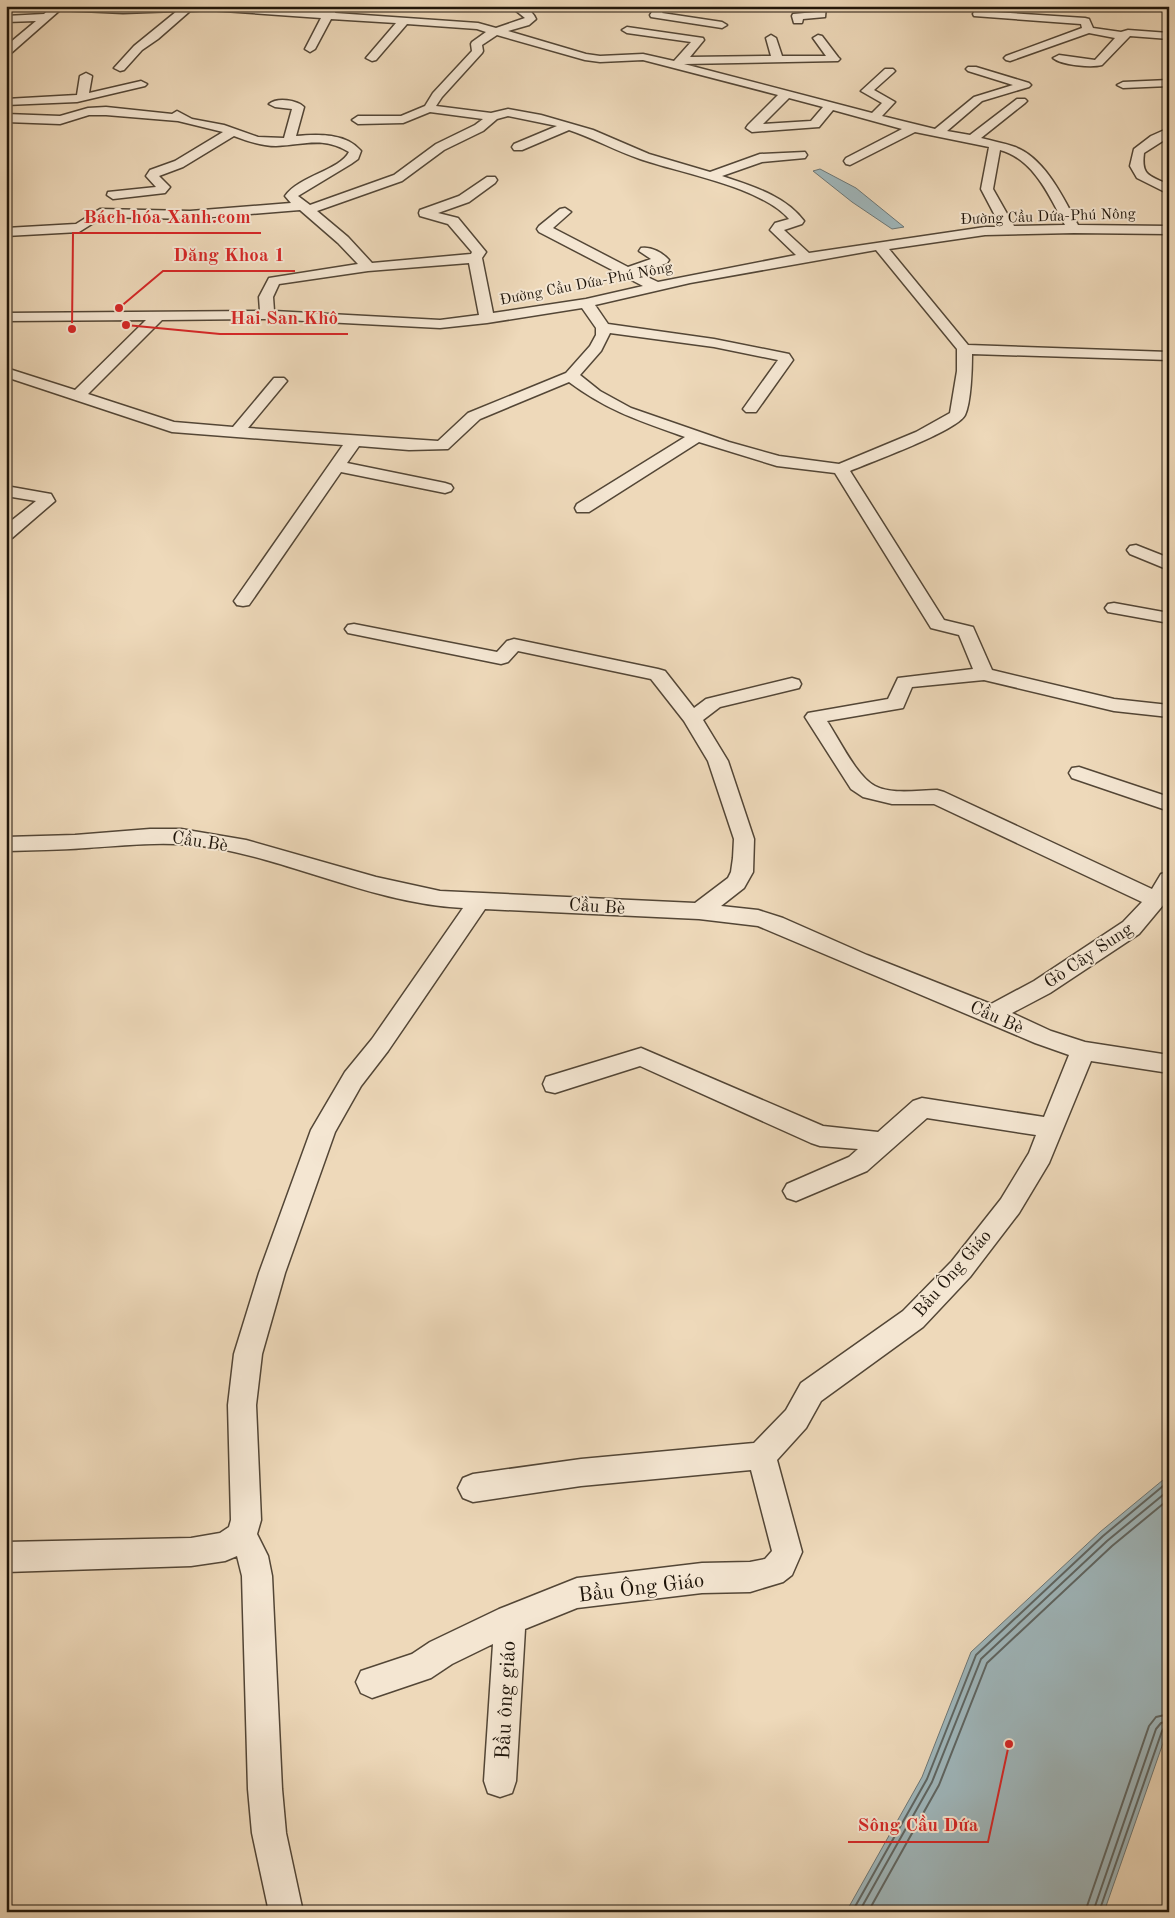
<svg xmlns="http://www.w3.org/2000/svg" width="1175" height="1918" viewBox="0 0 1175 1918" font-family="'Old Standard TT',serif">
<style>
.water{fill:#9fb7bc;stroke:#6c7675}
.lines{fill:none;stroke-linecap:round;stroke-linejoin:round}
.shore{stroke:#5f6663;stroke-width:2}
.minor-casing{stroke:#534636;stroke-width:3}
.minor{fill:#f4e6d2;fill-rule:evenodd}
.labels{text-anchor:middle;stroke-width:4;stroke-linejoin:round;paint-order:stroke}
.far-street-label{font-size:15px;fill:#1f150a;stroke:#f4e6d2}
.street-label{font-size:18px;fill:#1f150a;stroke:#f4e6d2}
.near-street-label{font-size:21px;fill:#1f150a;stroke:#f4e6d2}
.leader{fill:none;stroke:#d62828;stroke-width:2}
.callout-dot{fill:#d62828;stroke:#f4e6d2;stroke-width:2}
.callout-label{font-size:19px;text-anchor:middle;font-weight:bold;fill:#d62828;stroke:#f4e6d2;stroke-width:4;stroke-linejoin:round;paint-order:stroke}
</style>
<rect width="100%" height="100%" fill="#eed9ba"/>
<filter id="stains"><feTurbulence type="fractalNoise" baseFrequency=".004" numOctaves="4"/><feColorMatrix values="0 0 0 0 .2 0 0 0 0 .09 0 0 0 0 .02 0 0 0 .5 -.17"/></filter>
<radialGradient id="worn" r=".72"><stop offset=".6" stop-color="#630" stop-opacity="0"/><stop offset="1" stop-color="#630" stop-opacity=".3"/></radialGradient>
<g class="water">
<path d="M 820,169 L 856,188 L 904,227 L 892,229 L 852,202 L 813,171 Z"/>
<path d="M 1169,1475 L 1169,1726 L 1104,1912 L 846,1912 L 922,1777 L 971,1652 L 1100,1532 Z"/>
</g>
<g class="lines">
<g class="shore">
<path d="M 852,1912 L 927,1779 L 976,1655 L 1103,1536 L 1169,1481"/>
<path d="M 859,1912 L 932,1782 L 981,1659 L 1107,1541 L 1169,1490"/>
<path d="M 868,1912 L 939,1785 L 987,1663 L 1112,1546 L 1169,1499"/>
<path d="M 1085,1912 L 1149,1726 L 1156,1717 L 1169,1714"/>
<path d="M 1093,1912 L 1156,1729 L 1161,1723 L 1169,1721"/>
<path d="M 1099,1912 L 1162,1731 L 1164,1728 L 1169,1727"/>
</g>
<defs>
<g id="minor">
<path d="M 53,6 L 243,6 L 324,12 L 327,6 L 337,6 L 335,13 L 478,23 L 496,28 L 525,18 L 510,6 C 522,6 531,8 536,19 L 529,25 L 508,31 L 586,54 L 600,56 L 643,54 L 674,61 L 691,42 L 627,33 L 622,30 L 627,27 L 703,38 L 704,40 L 690,57 L 771,56 L 766,38 L 771,35 L 776,38 L 782,56 L 826,56 L 813,38 L 818,35 L 822,36 L 838,57 L 840,59 L 838,61 L 684,64 L 872,113 L 882,103 L 861,91 L 885,69 L 893,69 L 895,71 L 893,73 L 874,90 L 895,102 L 882,116 L 935,129 L 974,97 L 1013,85 L 968,71 L 966,69 L 968,67 L 976,67 L 1029,83 L 1031,85 L 1029,87 L 982,101 L 947,131 L 970,135 L 1017,99 L 1025,99 L 1027,101 L 1025,103 L 981,138 C 992,141 1004,143 1015,147 C 1045,158 1064,199 1078,225 L 1169,226 L 1169,234 L 1074,233 L 985,235 L 889,249 L 968,345 L 1169,352 L 1169,360 L 972,354 C 972,368 971,403 965,415 C 957,431 871,462 850,471 L 944,620 L 973,627 L 992,670 L 1114,699 L 1169,705 L 1169,717 L 1114,711 L 984,680 L 912,687 L 903,708 L 827,721 C 839,739 857,777 875,786 C 893,795 918,790 937,790 L 944,792 L 1152,889 L 1161,874 L 1169,872 L 1169,898 L 1139,934 L 1050,993 L 1012,1013 L 1051,1031 L 1085,1042 L 1169,1055 L 1169,1073 L 1091,1061 L 1049,1163 L 1019,1213 L 970,1277 L 923,1327 L 821,1401 L 806,1428 L 777,1460 L 802,1552 L 792,1575 L 783,1582 L 750,1592 L 702,1593 L 577,1608 L 525,1629 L 516,1781 L 512,1793 L 500,1797 L 488,1793 L 484,1781 L 493,1644 L 452,1664 L 431,1678 L 372,1698 L 361,1693 L 356,1682 L 361,1671 L 412,1654 L 430,1642 L 499,1609 L 577,1578 L 702,1563 L 750,1562 L 765,1559 L 772,1551 L 751,1470 L 581,1486 L 473,1502 L 463,1498 L 458,1488 L 463,1478 L 473,1474 L 581,1459 L 754,1443 L 786,1410 L 801,1383 L 903,1311 L 952,1261 L 1001,1199 L 1029,1153 L 1036,1135 L 927,1118 L 867,1171 L 796,1201 L 787,1198 L 783,1191 L 787,1184 L 849,1157 L 858,1149 L 820,1146 L 811,1143 L 640,1066 L 555,1093 L 546,1091 L 543,1084 L 546,1077 L 641,1048 L 823,1126 L 878,1132 L 913,1101 L 922,1098 L 1044,1117 L 1069,1055 L 1035,1043 L 758,926 L 699,919 L 485,909 L 388,1051 L 361,1086 L 335,1132 L 285,1273 L 262,1354 L 256,1405 L 261,1520 L 257,1534 L 268,1556 L 272,1576 L 282,1789 L 286,1833 L 303,1912 L 269,1912 L 252,1833 L 248,1789 L 242,1576 L 237,1556 L 225,1561 L 191,1566 L 6,1572 L 6,1542 L 191,1538 L 220,1533 L 229,1527 L 231,1520 L 228,1405 L 234,1354 L 259,1273 L 311,1130 L 345,1072 L 372,1039 L 463,908 C 378,904 298,863 215,848 C 171,840 130,845 86,848 C 60,850 33,850 6,851 L 6,837 L 75,835 L 150,829 L 181,829 L 246,840 L 376,877 L 440,891 L 695,903 L 728,878 L 731,872 L 733,858 L 734,839 L 708,761 L 684,721 L 651,679 L 518,651 L 508,662 L 501,664 L 348,633 L 345,629 L 348,625 L 354,624 L 497,652 L 507,641 L 514,639 L 658,669 L 665,671 L 694,708 L 706,699 L 792,678 L 799,680 L 801,684 L 799,688 L 720,707 L 703,720 L 728,761 L 754,839 L 753,872 L 744,888 L 721,906 L 758,910 L 783,918 L 867,955 L 991,1004 L 1034,981 L 1123,922 L 1142,902 L 934,804 L 892,804 L 863,797 L 851,789 L 805,717 L 808,713 L 888,699 L 898,678 L 973,669 L 959,635 L 931,628 L 835,473 L 777,466 L 699,442 L 589,512 L 577,512 L 575,508 L 577,504 L 685,437 C 640,421 608,411 569,382 L 480,419 L 448,449 L 409,450 L 359,446 L 347,463 L 445,483 L 451,485 L 453,488 L 451,491 L 445,493 L 341,472 L 249,605 L 243,606 L 237,605 L 234,601 L 343,445 L 172,432 L 6,377 L 6,368 L 75,390 L 146,320 L 6,321 L 6,313 L 260,311 L 259,297 L 269,278 L 358,264 L 338,243 L 300,210 L 190,219 L 103,217 L 79,232 L 6,236 L 6,228 L 76,224 L 100,209 L 190,211 L 291,203 L 285,196 C 299,176 340,170 349,152 C 322,136 305,145 276,146 C 261,146 247,141 234,136 L 183,167 L 159,176 L 170,187 L 165,193 L 113,199 L 107,195 L 108,192 L 156,187 L 146,176 L 150,170 L 175,161 L 223,132 L 178,121 L 106,115 L 89,115 L 60,124 L 6,122 L 6,114 L 60,116 L 88,108 L 106,107 L 172,114 L 177,111 L 192,119 L 224,125 L 258,137 L 284,138 L 292,109 L 275,107 L 269,104 C 277,97 297,100 304,107 L 296,136 C 318,134 346,133 361,151 L 358,159 L 351,164 L 298,196 L 310,205 L 394,175 L 436,144 L 475,125 L 483,119 L 430,112 L 403,123 L 358,124 L 352,120 L 358,116 L 401,116 L 425,106 L 433,93 L 472,51 L 471,44 L 472,42 L 486,32 L 477,29 L 407,24 L 376,60 L 372,61 L 366,58 L 396,23 L 331,19 L 315,49 L 310,52 L 305,49 L 321,18 L 209,10 L 190,11 L 158,39 L 142,50 L 124,70 L 120,71 L 114,68 L 134,46 L 177,11 L 123,13 L 60,10 L 10,54 L 6,55 L 6,46 L 36,21 L 6,22 L 6,16 L 44,14 ZM 497,35 L 585,60 L 600,62 L 643,60 L 778,95 L 748,125 L 746,128 L 752,132 L 819,127 L 833,110 L 902,129 L 846,158 L 844,161 L 846,164 L 850,165 L 915,132 L 989,147 L 981,189 L 1001,227 L 985,227 L 809,253 L 784,230 L 802,224 L 804,221 C 785,195 751,186 722,176 L 762,162 L 805,158 L 807,155 L 805,152 L 760,154 L 710,172 L 649,154 L 593,130 L 541,115 L 508,109 L 491,113 L 436,106 L 442,97 L 482,53 L 483,51 L 482,45 ZM 789,98 L 823,107 L 811,121 L 763,124 ZM 508,116 L 557,126 L 514,144 L 512,147 L 514,150 L 522,150 L 569,130 C 593,138 616,151 640,159 C 680,173 762,187 789,219 L 775,223 L 770,230 L 796,255 L 658,282 L 639,273 L 667,263 L 669,260 C 663,253 651,246 641,248 L 639,251 L 651,259 L 628,267 L 553,228 L 571,212 L 565,208 L 560,209 L 539,226 L 537,229 L 539,232 L 643,286 L 586,299 L 493,313 L 482,258 L 486,252 L 458,218 L 438,213 L 469,202 L 495,183 L 497,180 L 495,177 L 487,177 L 459,196 L 420,210 L 419,213 L 420,216 L 448,224 L 472,252 L 471,254 L 372,263 L 348,237 L 317,211 L 402,181 L 444,150 L 483,131 L 497,119 ZM 1000,150 C 1034,159 1050,197 1065,225 L 1014,226 L 993,189 ZM 876,250 L 957,349 L 957,371 L 950,413 L 916,432 L 839,464 L 779,456 L 729,442 L 631,408 L 600,391 L 580,375 L 601,351 L 610,333 L 714,347 L 778,360 L 743,409 L 746,412 L 756,412 L 793,360 L 789,354 L 714,339 L 608,324 L 595,305 L 690,283 ZM 469,263 L 479,315 L 440,320 L 274,311 L 273,297 L 279,284 L 368,271 ZM 582,308 L 596,328 L 596,335 L 590,346 L 566,373 L 468,413 L 438,441 L 248,428 L 287,381 L 284,378 L 274,378 L 233,427 L 174,422 L 88,394 L 162,320 L 267,319 L 440,328 L 487,323 Z"/>
<path d="M 656,6 L 667,6 L 662,13 L 722,22 L 727,25 L 722,28 L 651,17 L 650,15 Z"/>
<path d="M 816,6 L 826,6 L 825,17 L 803,19 L 802,23 L 794,23 L 792,16 L 793,14 L 816,12 Z"/>
<path d="M 978,11 L 1085,18 L 1089,19 L 1093,28 L 1121,32 L 1128,30 L 1169,33 L 1169,39 L 1130,36 L 1102,65 C 1091,68 1061,65 1053,58 L 1059,55 L 1095,60 L 1115,38 L 1089,33 L 1010,61 L 1006,60 L 1004,58 L 1006,56 L 1082,28 L 1081,24 L 974,16 L 973,14 L 974,12 Z"/>
<path d="M 86,73 L 92,76 L 89,93 L 141,81 L 147,84 L 145,86 L 77,102 L 6,105 L 6,99 L 77,95 L 80,76 Z"/>
<path d="M 1169,80 L 1169,86 L 1123,88 L 1117,85 L 1123,82 Z"/>
<path d="M 1169,128 L 1169,137 L 1144,153 C 1141,177 1150,175 1169,185 L 1169,194 L 1137,178 L 1130,166 L 1134,149 L 1151,136 Z"/>
<path d="M 6,486 L 51,494 L 55,501 L 12,538 L 6,539 L 6,525 L 36,501 L 6,496 Z"/>
<path d="M 1136,545 L 1169,558 L 1169,570 L 1130,554 L 1127,550 L 1130,546 Z"/>
<path d="M 1114,603 L 1169,613 L 1169,623 L 1108,612 L 1105,608 L 1108,604 Z"/>
<path d="M 1079,767 L 1169,797 L 1169,811 L 1072,778 L 1069,773 L 1072,768 Z"/>
</g>
</defs>
<use href="#minor" class="minor-casing"/>
<use href="#minor" class="minor"/>
</g>
<g class="labels">
<g class="far-street-label">
<text transform="translate(1048 216) rotate(-2)" y="5">Đường Cầu Dứa-Phú Nông</text>
<text transform="translate(586 283) rotate(-11)" y="5">Đường Cầu Dứa-Phú Nông</text>
</g>
<g class="street-label">
<text transform="translate(200 841) rotate(9)" y="6">Cầu Bè</text>
<text transform="translate(597 906) rotate(4)" y="6">Cầu Bè</text>
<text transform="translate(1088 955) rotate(-34)" y="6">Gò Cây Sung</text>
<text transform="translate(997 1017) rotate(24)" y="6">Cầu Bè</text>
<text transform="translate(952 1273) rotate(-49)" y="6">Bầu Ông Giáo</text>
</g>
<g class="near-street-label">
<text transform="translate(641 1587) rotate(-7)" y="7">Bầu Ông Giáo</text>
<text transform="translate(505 1700) rotate(-87)" y="7">Bầu ông giáo</text>
</g>
</g>
<path class="leader" d="M72 329L73 233H261M119 308L163 271H295M126 325L220 334H348M1009 1744L988 1842H848"/>
<g class="callout-dot">
<circle cx="72" cy="329" r="5"/>
<circle cx="119" cy="308" r="5"/>
<circle cx="126" cy="325" r="5"/>
<circle cx="1009" cy="1744" r="5"/>
</g>
<g class="callout-label">
<text x="167" y="223">Bách hóa Xanh.com</text>
<text x="229" y="261">Dăng Khoa 1</text>
<text x="284" y="324">Hai San Khô</text>
<text x="918" y="1831">Sông Cầu Dứa</text>
</g>
<rect width="1175" height="1918" fill="none" stroke="#eed9ba" stroke-width="25"/>
<rect x="8" y="8" width="1160" height="1903" fill="none" stroke="#1f150a" stroke-width="2.5"/>
<rect x="12" y="12" width="1150" height="1893" fill="none" stroke="#1f150a"/>
<rect width="100%" height="100%" filter="url(#stains)"/>
<rect width="100%" height="100%" fill="url(#worn)"/>
</svg>
